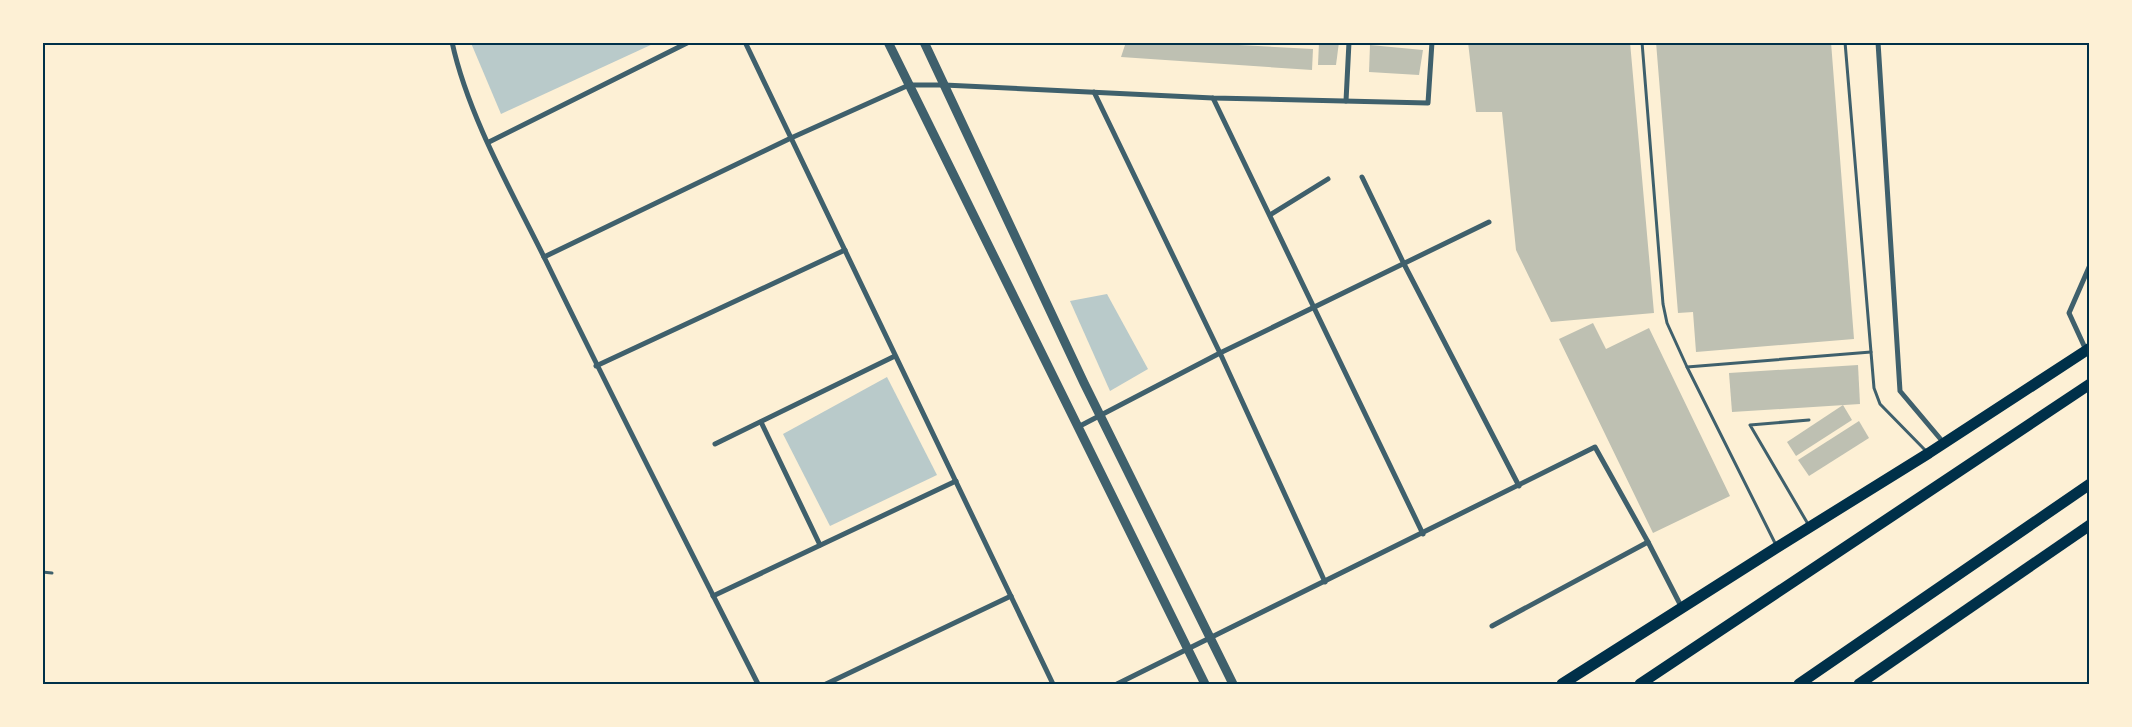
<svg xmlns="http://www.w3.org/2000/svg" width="2132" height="727" viewBox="0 0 2132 727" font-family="'Source Sans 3',sans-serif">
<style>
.green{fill:#b9caca}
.building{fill:#bec0b2}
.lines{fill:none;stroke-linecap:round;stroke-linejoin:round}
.service{stroke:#3f606c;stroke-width:3}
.minor{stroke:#3f606c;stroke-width:5}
.tertiary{stroke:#3f606c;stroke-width:9}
.primary{stroke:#003049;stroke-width:11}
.trunk{stroke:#003049;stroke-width:11}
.neatline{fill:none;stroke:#003049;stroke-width:2}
</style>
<rect width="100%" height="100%" fill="#fdf0d5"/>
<g class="green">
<path d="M 471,43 L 655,43 L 501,114 Z"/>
<path d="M 1107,294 L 1148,369 L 1110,391 L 1070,301 Z"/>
<path d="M 887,377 L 937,475 L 830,526 L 783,434 Z"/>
</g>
<g class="building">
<path d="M 1126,42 L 1181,42 L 1313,49 L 1312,70 L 1121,57 Z"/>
<path d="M 1319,42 L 1339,42 L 1336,65 L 1318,65 Z"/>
<path d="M 1468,42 L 1630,42 L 1654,313 L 1551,322 L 1516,250 L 1502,112 L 1476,112 Z"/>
<path d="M 1656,42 L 1831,42 L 1854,339 L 1696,352 L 1693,312 L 1678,313 Z"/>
<path d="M 1370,45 L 1423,50 L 1419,75 L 1369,72 Z"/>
<path d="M 1593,323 L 1606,349 L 1649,328 L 1730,496 L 1653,533 L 1559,339 Z"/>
<path d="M 1858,365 L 1860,404 L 1732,412 L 1729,373 Z"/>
<path d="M 1843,405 L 1852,420 L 1796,456 L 1787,442 Z"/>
<path d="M 1859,421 L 1869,438 L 1809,476 L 1798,460 Z"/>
</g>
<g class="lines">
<g class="service">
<path d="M 1642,42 L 1663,304 L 1667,323 L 1687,367 L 1776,545"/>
<path d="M 1845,42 L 1874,388 L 1880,404 L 1926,451"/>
<path d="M 1687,367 L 1871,352"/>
<path d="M 1808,524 L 1750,425 L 1809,420"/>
<path d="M 42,572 L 52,573"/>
</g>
<g class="minor">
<path d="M 452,42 C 468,116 513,194 546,261 C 615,403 687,544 758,684"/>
<path d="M 745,42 L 1053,684"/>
<path d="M 1878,42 L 1900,391 L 1943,442"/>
<path d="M 1094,92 L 1220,353 L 1325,582"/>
<path d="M 1213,98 L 1423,534"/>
<path d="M 1346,101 L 1349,42"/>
<path d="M 489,142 L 689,42"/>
<path d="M 1362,177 L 1404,264 L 1519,486"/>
<path d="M 1270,215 L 1328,179"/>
<path d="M 544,257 L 791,138 L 909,85 L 944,85 L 1213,98 L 1428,103 L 1432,42"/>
<path d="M 2086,350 L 2069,313 L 2090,265"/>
<path d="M 596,366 L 845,250"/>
<path d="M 761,422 L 820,545"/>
<path d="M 1078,427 L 1220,353 L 1489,222"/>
<path d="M 715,444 L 895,356"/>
<path d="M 713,596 L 956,481"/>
<path d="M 1492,626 L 1648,542"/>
<path d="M 826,684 L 1011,596"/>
<path d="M 1117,684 L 1595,447 L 1648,542 L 1682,608"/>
</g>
<g class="tertiary">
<path d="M 888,42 L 1205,684"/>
<path d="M 924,42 L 1084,383 L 1233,684"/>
</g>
<g class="primary">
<path d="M 1562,684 L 1776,548 L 1929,453 L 2090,348"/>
<path d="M 1859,684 L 2090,525"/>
</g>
<g class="trunk">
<path d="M 1640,684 L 2090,384"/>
<path d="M 1799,684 L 2090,484"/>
</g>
</g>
<rect width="2132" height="727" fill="none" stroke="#fdf0d5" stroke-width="88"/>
<rect x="44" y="44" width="2044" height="639" class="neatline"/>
</svg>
